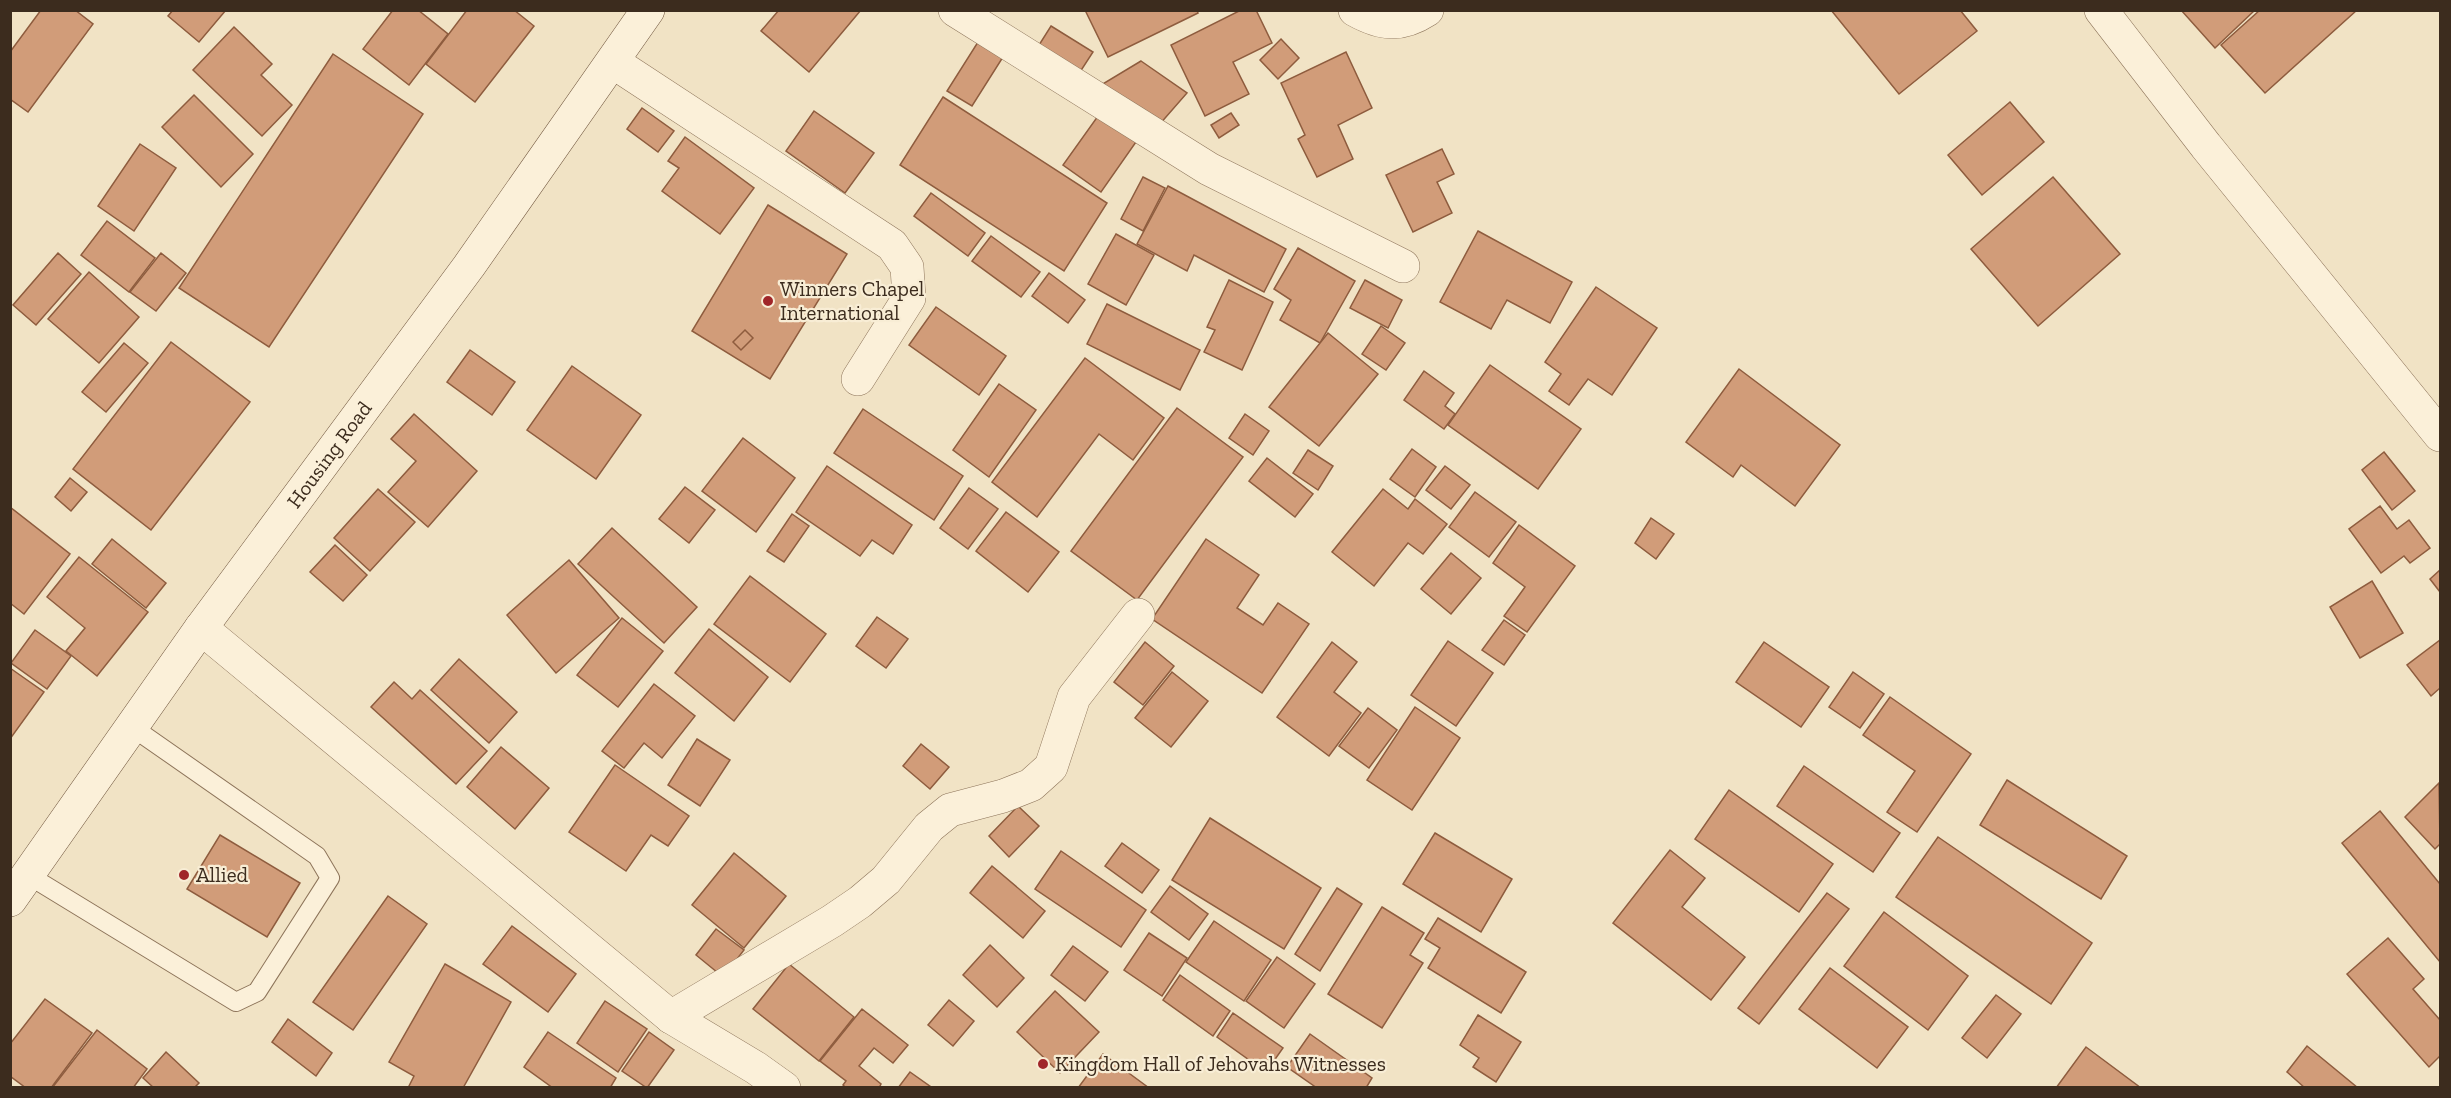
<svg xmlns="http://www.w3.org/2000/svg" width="2451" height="1098" viewBox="0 0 2451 1098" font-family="'Zilla Slab',serif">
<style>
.building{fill:#d19c79;stroke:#8e5c3e;stroke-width:1.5}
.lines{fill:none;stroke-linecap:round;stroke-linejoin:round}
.lane-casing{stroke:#8d745a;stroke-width:20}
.street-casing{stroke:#8d745a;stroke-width:34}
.secondary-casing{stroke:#6f553d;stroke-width:34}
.lane{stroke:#fbf0d9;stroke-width:18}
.street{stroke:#fbf0d9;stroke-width:33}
.secondary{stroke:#fbf0d9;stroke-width:33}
.poi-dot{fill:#a02629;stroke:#f8edd5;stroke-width:2}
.labels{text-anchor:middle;stroke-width:4.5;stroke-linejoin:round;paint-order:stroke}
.poi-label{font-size:21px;fill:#3c2c1e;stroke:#f8edd5;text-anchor:start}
.street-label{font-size:21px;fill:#3c2c1e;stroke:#f8edd5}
</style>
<rect width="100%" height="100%" fill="#f1e3c5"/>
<g class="building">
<path d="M 41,10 L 75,10 L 93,24 L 28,112 L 10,99 L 10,52 Z"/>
<path d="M 173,10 L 226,10 L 199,42 L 168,16 Z"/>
<path d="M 393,10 L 418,10 L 448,34 L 409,85 L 363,49 Z"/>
<path d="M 467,10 L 514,10 L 534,26 L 475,102 L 426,64 Z"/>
<path d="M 779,10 L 861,10 L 809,72 L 761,31 Z"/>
<path d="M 1085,10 L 1197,10 L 1198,13 L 1108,57 Z"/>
<path d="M 1241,10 L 1256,10 L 1272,43 L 1233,62 L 1249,94 L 1205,116 L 1171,45 Z"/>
<path d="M 1831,10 L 1960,10 L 1977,31 L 1899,94 Z"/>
<path d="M 2181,10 L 2255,10 L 2215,48 Z"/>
<path d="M 2260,10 L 2357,10 L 2265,93 L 2221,45 Z"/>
<path d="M 1051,26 L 1093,52 L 1080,72 L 1039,45 Z"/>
<path d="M 234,27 L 272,64 L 261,75 L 292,105 L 262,136 L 193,70 Z"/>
<path d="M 1281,39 L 1299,58 L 1278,79 L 1260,60 Z"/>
<path d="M 978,42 L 1003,57 L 972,106 L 947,91 Z"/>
<path d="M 1346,52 L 1372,108 L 1338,125 L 1353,159 L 1317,177 L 1298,139 L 1305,135 L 1281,83 Z"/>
<path d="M 333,54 L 423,114 L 269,347 L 179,288 Z"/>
<path d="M 1141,61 L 1187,93 L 1159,125 L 1101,85 Z"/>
<path d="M 194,95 L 253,154 L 221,187 L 162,127 Z"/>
<path d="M 943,97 L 1107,203 L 1064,271 L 900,165 Z"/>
<path d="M 2010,102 L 2044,142 L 1982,195 L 1948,155 Z"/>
<path d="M 642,108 L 674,131 L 658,152 L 627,129 Z"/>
<path d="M 814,111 L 874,153 L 845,193 L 786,151 Z"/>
<path d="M 1231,113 L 1239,125 L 1219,138 L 1211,125 Z"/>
<path d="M 1098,116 L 1136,142 L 1101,192 L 1063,165 Z"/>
<path d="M 685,137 L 754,188 L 720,234 L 662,191 L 679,168 L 668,161 Z"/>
<path d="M 140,144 L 176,168 L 134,231 L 98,206 Z"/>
<path d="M 1442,149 L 1454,174 L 1437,182 L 1452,213 L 1413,232 L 1386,175 Z"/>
<path d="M 1143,177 L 1165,188 L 1143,231 L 1121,219 Z"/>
<path d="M 2053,177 L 2120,254 L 2038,326 L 1971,249 Z"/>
<path d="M 1168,186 L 1286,249 L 1264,292 L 1194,255 L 1187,271 L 1137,244 Z"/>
<path d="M 931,193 L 985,233 L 968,256 L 914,216 Z"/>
<path d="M 768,205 L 847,254 L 770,379 L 692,331 Z"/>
<path d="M 107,221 L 155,258 L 129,292 L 81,255 Z"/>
<path d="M 1478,231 L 1572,282 L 1550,323 L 1507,300 L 1491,329 L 1440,302 Z"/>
<path d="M 1116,234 L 1154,255 L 1126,305 L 1088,284 Z"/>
<path d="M 991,236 L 1040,272 L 1021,297 L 972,261 Z"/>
<path d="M 1298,248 L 1355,281 L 1320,343 L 1280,320 L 1291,300 L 1274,289 Z"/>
<path d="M 58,253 L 81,274 L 36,325 L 13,305 Z"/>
<path d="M 161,253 L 186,273 L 156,311 L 130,292 Z"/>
<path d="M 89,272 L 139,317 L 99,363 L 48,319 Z"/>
<path d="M 1049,273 L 1085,300 L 1068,323 L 1032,296 Z"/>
<path d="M 1229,280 L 1273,302 L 1242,370 L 1204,352 L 1215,330 L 1207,327 Z"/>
<path d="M 1365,280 L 1402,300 L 1388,328 L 1350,308 Z"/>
<path d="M 1596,287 L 1657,328 L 1612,395 L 1588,379 L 1569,405 L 1549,391 L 1561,374 L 1545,362 Z"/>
<path d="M 1107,304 L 1200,350 L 1180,390 L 1087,344 Z"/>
<path d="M 936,307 L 1006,356 L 979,395 L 909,345 Z"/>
<path d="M 1381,326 L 1405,343 L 1386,370 L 1362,354 Z"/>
<path d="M 745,330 L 753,338 L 741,350 L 733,342 Z"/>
<path d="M 1328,333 L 1378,374 L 1319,446 L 1269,407 Z"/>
<path d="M 171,342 L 250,402 L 151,530 L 73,469 Z"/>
<path d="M 124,343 L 148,363 L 106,412 L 82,392 Z"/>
<path d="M 470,350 L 515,382 L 492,415 L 447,382 Z"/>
<path d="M 1085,358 L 1164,418 L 1133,460 L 1099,434 L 1037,517 L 992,482 Z"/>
<path d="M 1490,365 L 1581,429 L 1538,489 L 1448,425 Z"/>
<path d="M 572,366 L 641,415 L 596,479 L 527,430 Z"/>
<path d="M 1739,369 L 1840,445 L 1795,506 L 1741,465 L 1733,477 L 1686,442 Z"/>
<path d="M 1424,371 L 1454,393 L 1445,406 L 1455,414 L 1444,429 L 1404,400 Z"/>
<path d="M 999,384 L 1036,410 L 989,477 L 953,450 Z"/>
<path d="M 1177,408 L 1243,457 L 1137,600 L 1071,551 Z"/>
<path d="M 863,409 L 963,476 L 934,520 L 834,453 Z"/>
<path d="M 414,414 L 477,471 L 428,527 L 388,492 L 416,461 L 391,439 Z"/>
<path d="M 1245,414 L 1269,431 L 1253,455 L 1229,438 Z"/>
<path d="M 743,438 L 795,478 L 756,532 L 702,491 Z"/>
<path d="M 1412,449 L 1436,467 L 1415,497 L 1390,479 Z"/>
<path d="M 1308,450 L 1333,466 L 1318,490 L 1293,473 Z"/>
<path d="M 2384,452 L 2415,491 L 2392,510 L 2362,470 Z"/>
<path d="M 1267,458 L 1313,494 L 1295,517 L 1249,481 Z"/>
<path d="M 827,466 L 912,525 L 893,554 L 872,540 L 860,556 L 796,512 Z"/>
<path d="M 1445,466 L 1470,485 L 1451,509 L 1426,490 Z"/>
<path d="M 70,478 L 87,492 L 71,511 L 55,497 Z"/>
<path d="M 685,487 L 715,510 L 689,543 L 659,519 Z"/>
<path d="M 969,488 L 998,509 L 968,549 L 940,528 Z"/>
<path d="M 378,489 L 415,522 L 370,571 L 334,538 Z"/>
<path d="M 1383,489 L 1408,509 L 1415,499 L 1447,524 L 1423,554 L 1408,543 L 1374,586 L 1332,552 Z"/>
<path d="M 1475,492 L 1516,522 L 1489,557 L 1449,527 Z"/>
<path d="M 2380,506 L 2397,529 L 2409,520 L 2430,548 L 2410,563 L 2404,556 L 2381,573 L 2349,529 Z"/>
<path d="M 10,507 L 70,554 L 24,614 L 10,603 Z"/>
<path d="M 1006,512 L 1059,552 L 1028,592 L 976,551 Z"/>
<path d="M 792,514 L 809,526 L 784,562 L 767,551 Z"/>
<path d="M 1651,518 L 1674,534 L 1656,559 L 1635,543 Z"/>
<path d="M 1519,525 L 1575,566 L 1527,632 L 1504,616 L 1525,587 L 1493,563 Z"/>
<path d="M 612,528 L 697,607 L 664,643 L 578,564 Z"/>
<path d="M 112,539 L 166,583 L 146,608 L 92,564 Z"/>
<path d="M 1206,539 L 1259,575 L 1237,608 L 1263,625 L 1278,603 L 1309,624 L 1262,693 L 1152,619 Z"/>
<path d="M 335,545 L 367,575 L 343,601 L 310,572 Z"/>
<path d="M 1451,553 L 1481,578 L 1451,614 L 1421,589 Z"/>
<path d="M 79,557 L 148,612 L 97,676 L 66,651 L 85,628 L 47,597 Z"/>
<path d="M 569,560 L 619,618 L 556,673 L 507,615 Z"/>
<path d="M 2440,570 L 2440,592 L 2430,579 Z"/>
<path d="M 750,576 L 826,634 L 790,682 L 714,624 Z"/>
<path d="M 2372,581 L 2403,633 L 2360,658 L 2330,607 Z"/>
<path d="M 877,617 L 908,639 L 886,668 L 856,646 Z"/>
<path d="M 622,618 L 663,651 L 618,707 L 577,675 Z"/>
<path d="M 1504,620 L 1525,635 L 1504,665 L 1482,650 Z"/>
<path d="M 709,629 L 768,677 L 734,721 L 675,673 Z"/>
<path d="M 35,630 L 71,656 L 47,689 L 11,663 Z"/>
<path d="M 2440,640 L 2440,688 L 2431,696 L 2407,665 Z"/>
<path d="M 1448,641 L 1493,673 L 1456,726 L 1411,695 Z"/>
<path d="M 1145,642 L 1174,666 L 1143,705 L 1114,682 Z"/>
<path d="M 1332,642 L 1357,662 L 1334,692 L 1361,713 L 1329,756 L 1277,717 Z"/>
<path d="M 1764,642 L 1829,687 L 1801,727 L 1736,682 Z"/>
<path d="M 459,659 L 517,712 L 489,743 L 431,690 Z"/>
<path d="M 10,668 L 44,692 L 10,739 Z"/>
<path d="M 1172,672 L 1208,701 L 1171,747 L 1135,718 Z"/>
<path d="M 1853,672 L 1884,694 L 1860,728 L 1829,707 Z"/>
<path d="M 394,682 L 412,699 L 420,690 L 487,751 L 456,784 L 371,707 Z"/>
<path d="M 654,684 L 695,716 L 662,758 L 644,743 L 624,768 L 602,751 Z"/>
<path d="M 1890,697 L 1971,754 L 1917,832 L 1887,812 L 1915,771 L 1863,735 Z"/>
<path d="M 1415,707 L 1460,738 L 1412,810 L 1367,780 Z"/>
<path d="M 1368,708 L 1397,730 L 1369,768 L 1339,746 Z"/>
<path d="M 697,739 L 730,760 L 700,806 L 668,785 Z"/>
<path d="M 921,744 L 949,767 L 930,789 L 903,766 Z"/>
<path d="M 501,747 L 549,788 L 515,829 L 467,787 Z"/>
<path d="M 615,765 L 689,816 L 668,846 L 651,835 L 626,871 L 569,832 Z"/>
<path d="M 1804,766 L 1900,833 L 1873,872 L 1777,806 Z"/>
<path d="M 2007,780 L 2127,856 L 2101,899 L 1980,825 Z"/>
<path d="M 2439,783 L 2440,844 L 2435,849 L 2405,817 Z"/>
<path d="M 1729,790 L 1833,864 L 1799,912 L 1695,839 Z"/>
<path d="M 1018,806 L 1039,826 L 1009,857 L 989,836 Z"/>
<path d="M 2380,811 L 2440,884 L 2440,962 L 2342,843 Z"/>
<path d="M 1210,818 L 1321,888 L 1284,949 L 1172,880 Z"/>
<path d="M 1435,833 L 1512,879 L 1481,932 L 1403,884 Z"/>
<path d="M 220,835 L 300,883 L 267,937 L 187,889 Z"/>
<path d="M 1938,837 L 2092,943 L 2051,1004 L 1896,897 Z"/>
<path d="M 1122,843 L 1159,870 L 1142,893 L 1105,866 Z"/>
<path d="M 1670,850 L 1705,878 L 1682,907 L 1745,957 L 1711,1000 L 1613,923 Z"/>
<path d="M 1061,851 L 1146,910 L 1121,947 L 1035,889 Z"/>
<path d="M 734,853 L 786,896 L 744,948 L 692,905 Z"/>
<path d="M 992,866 L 1045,911 L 1023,938 L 970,893 Z"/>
<path d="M 1170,886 L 1208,914 L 1189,940 L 1151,912 Z"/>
<path d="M 1337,888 L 1362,904 L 1320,971 L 1295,954 Z"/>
<path d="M 1827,893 L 1849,909 L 1759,1024 L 1738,1008 Z"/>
<path d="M 388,896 L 427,924 L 353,1030 L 313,1002 Z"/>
<path d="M 1382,907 L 1424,933 L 1410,955 L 1423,963 L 1382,1028 L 1328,994 Z"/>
<path d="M 1884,912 L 1968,976 L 1928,1030 L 1844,966 Z"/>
<path d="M 1438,918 L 1526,972 L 1501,1013 L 1428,968 L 1440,948 L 1425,939 Z"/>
<path d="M 1214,921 L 1271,960 L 1244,1001 L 1186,962 Z"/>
<path d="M 512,926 L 576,974 L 548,1012 L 483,964 Z"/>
<path d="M 716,929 L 744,950 L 723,977 L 696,955 Z"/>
<path d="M 1149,933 L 1187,958 L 1162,996 L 1124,970 Z"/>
<path d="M 2388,938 L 2424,979 L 2413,989 L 2440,1020 L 2440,1056 L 2429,1067 L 2347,974 Z"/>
<path d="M 990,945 L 1024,978 L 997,1007 L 963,975 Z"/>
<path d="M 1073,946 L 1108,972 L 1085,1001 L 1051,975 Z"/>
<path d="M 1277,957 L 1315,984 L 1284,1028 L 1246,1001 Z"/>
<path d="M 445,964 L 511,1002 L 463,1088 L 408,1088 L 414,1076 L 389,1062 Z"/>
<path d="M 789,964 L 854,1017 L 819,1061 L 753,1009 Z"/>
<path d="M 1830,968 L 1908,1027 L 1877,1068 L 1799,1009 Z"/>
<path d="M 1180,975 L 1230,1011 L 1213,1036 L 1163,1000 Z"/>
<path d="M 1055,991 L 1099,1032 L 1060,1073 L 1017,1032 Z"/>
<path d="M 1996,995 L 2021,1014 L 1987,1058 L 1962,1038 Z"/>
<path d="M 45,999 L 92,1033 L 51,1088 L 26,1088 L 10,1076 L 10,1044 Z"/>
<path d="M 949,1000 L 974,1021 L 953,1046 L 928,1025 Z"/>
<path d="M 605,1001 L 647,1029 L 618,1072 L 577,1043 Z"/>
<path d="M 862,1009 L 908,1045 L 893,1063 L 874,1048 L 859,1066 L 881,1084 L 879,1088 L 846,1088 L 843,1085 L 846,1081 L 820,1061 Z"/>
<path d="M 1233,1013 L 1283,1048 L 1266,1072 L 1217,1037 Z"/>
<path d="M 1478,1015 L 1521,1042 L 1496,1082 L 1473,1067 L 1479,1058 L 1460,1045 Z"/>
<path d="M 288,1019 L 332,1053 L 316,1076 L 272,1042 Z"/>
<path d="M 97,1030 L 147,1069 L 133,1088 L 52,1088 Z"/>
<path d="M 548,1032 L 616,1078 L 610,1088 L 553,1088 L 524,1067 Z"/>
<path d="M 649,1032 L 674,1050 L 647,1088 L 622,1071 Z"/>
<path d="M 1310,1034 L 1372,1078 L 1366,1088 L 1317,1088 L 1287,1067 Z"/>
<path d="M 2307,1046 L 2358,1088 L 2305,1088 L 2287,1072 Z"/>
<path d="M 2086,1047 L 2141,1088 L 2056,1088 Z"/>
<path d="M 166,1052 L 199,1083 L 194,1088 L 154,1088 L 143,1078 Z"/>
<path d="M 1103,1054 L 1149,1088 L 1078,1088 Z"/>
<path d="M 910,1072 L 931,1087 L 931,1088 L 898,1088 Z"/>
</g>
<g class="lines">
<defs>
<path id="lane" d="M 28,875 L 236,1002 L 257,992 L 330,878 L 317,856 L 132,727"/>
<g id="street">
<path d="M 955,10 L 1209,169 L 1403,266"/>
<path d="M 1355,10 C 1382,25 1401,27 1427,10"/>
<path d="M 2101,10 L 2206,146 L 2440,435"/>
<path d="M 613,62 L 892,245 L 907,267 L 909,298 L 858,379"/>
<path d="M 201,628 L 671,1017 L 756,1068 L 784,1088"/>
<path d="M 671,1017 L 832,921 L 860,902 L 886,880 L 929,827 L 950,810 L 1003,796 L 1031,785 L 1051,767 L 1074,697 L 1138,615"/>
</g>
<g id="secondary">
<path id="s1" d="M 10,900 L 201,628 L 469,266 L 648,10"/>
</g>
</defs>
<use href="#lane" class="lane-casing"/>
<use href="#street" class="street-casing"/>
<use href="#secondary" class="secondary-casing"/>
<use href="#lane" class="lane"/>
<use href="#street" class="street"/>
<use href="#secondary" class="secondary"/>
</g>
<g class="poi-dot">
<circle cx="768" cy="301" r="6"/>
<circle cx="184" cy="875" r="6"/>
<circle cx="1043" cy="1064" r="6"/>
</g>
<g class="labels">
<g class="poi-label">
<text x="780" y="296">Winners Chapel<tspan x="780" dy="24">International</tspan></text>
<text x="196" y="882">Allied</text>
<text x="1055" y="1071">Kingdom Hall of Jehovahs Witnesses</text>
</g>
<g class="street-label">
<text dy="7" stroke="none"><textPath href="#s1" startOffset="548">Housing Road</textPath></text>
</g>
</g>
<rect width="2451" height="1098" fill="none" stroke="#3c2c1e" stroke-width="24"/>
</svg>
